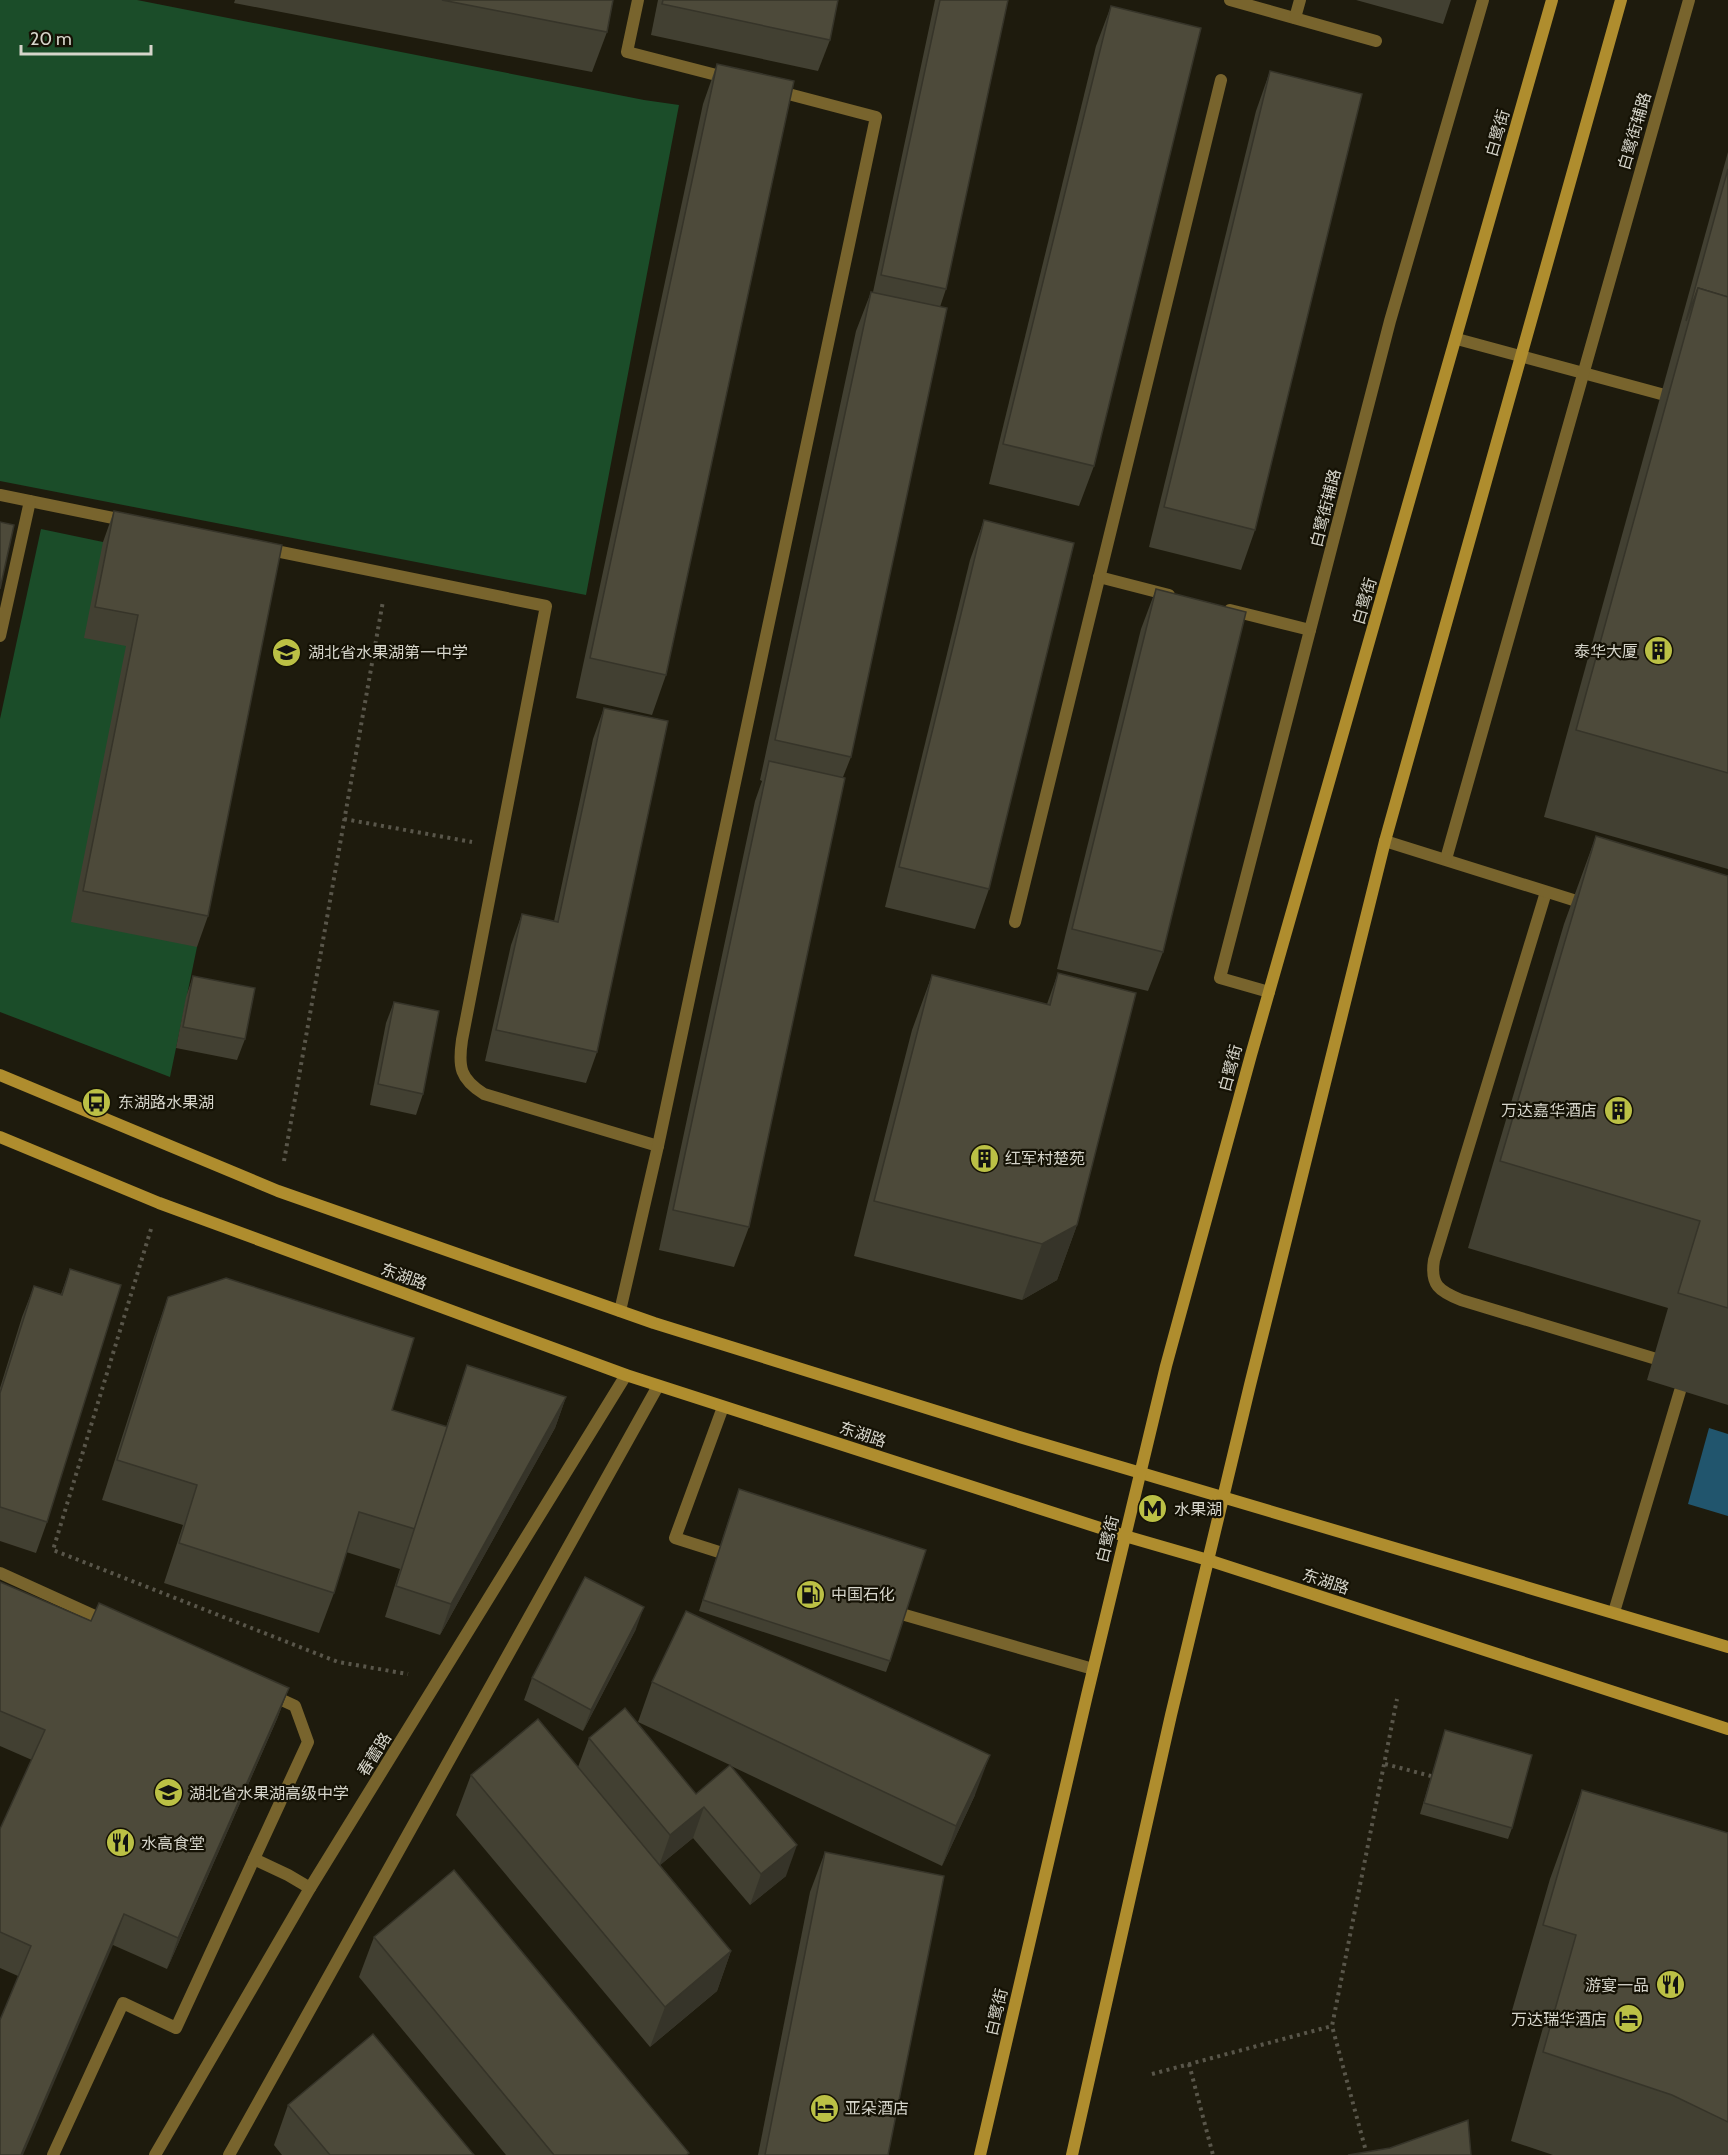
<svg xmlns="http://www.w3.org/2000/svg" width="1728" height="2155" viewBox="0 0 1728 2155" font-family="Cabin,'Noto Sans SC',sans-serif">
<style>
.green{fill:#1b4d29}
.water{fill:#21556d}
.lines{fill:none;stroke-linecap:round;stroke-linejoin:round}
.path{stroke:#59564a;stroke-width:4;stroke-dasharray:3 4.5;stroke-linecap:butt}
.service{stroke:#78642d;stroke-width:12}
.minor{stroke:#78642d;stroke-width:12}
.secondary{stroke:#af8d2e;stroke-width:12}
.wall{fill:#424032}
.shaded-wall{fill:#363429}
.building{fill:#4d4a3a;stroke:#363429;stroke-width:1.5}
.labels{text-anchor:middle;stroke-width:4.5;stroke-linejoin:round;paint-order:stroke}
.street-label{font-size:16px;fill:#d6d5cb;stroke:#151205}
.poi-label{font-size:16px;fill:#d6d5cb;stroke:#151205;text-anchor:start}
</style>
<rect width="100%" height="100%" fill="#1e1b0d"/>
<g class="green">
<path d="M 0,0 L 137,0 L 644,100 L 679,105 L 586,595 L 0,481 Z"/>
<path d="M 41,529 L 103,542 L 197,947 L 170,1077 L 0,1012 L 0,719 Z"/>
</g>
<path class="water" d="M 1709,1428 L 1728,1434 L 1728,1516 L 1688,1504 Z"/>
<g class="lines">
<g class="path">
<path d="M 344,819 L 472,842"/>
<path d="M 284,1161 L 383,601"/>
<path d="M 151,1229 L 53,1550 L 338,1662 L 408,1674"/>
<path d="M 1385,1764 L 1431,1776"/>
<path d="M 1189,2064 L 1213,2155"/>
<path d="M 1152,2074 L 1332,2026"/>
<path d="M 1367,2155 L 1332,2026 L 1397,1699"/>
</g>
<g class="service">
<path d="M 638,0 L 627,52 L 728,78"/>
<path d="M 1230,0 L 1376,41"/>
<path d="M 1295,18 L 1300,0"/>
<path d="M 1457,339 L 1661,394"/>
<path d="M 0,495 L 128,521"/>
<path d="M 266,549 L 546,606 L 462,1040 C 458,1067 460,1079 484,1094 L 658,1146"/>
<path d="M 1099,577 L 1169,595"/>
<path d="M 1230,610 L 1310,630"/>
<path d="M 0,636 L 30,501"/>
<path d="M 1546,892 L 1434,1260 C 1430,1285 1439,1291 1461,1300 L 1653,1358"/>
<path d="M 1015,922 L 1221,80"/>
<path d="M 620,1311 L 658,1146 L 876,117 L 777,91"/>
<path d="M 719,1552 L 675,1538 L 723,1407"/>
<path d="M 0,1573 L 108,1622"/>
<path d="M 1614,1612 L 1680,1391"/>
<path d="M 905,1615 L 1093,1669"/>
<path d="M 254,1859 L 288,1875 L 310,1888"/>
<path d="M 53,2155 L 123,2003 L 176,2028 L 308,1742 L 295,1706 L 269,1694"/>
</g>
<g class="minor">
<path d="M 1385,841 L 1586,904"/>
<path d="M 1446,859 L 1689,0"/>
<path d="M 1269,992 L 1220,978 L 1390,321 L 1483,0"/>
<path d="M 155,2155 L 310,1888 L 626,1375"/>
<path d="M 229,2155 L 658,1386"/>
</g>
<g class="secondary">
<path d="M 0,1075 L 278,1191 L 654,1323 L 1013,1435 L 1728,1647"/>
<path d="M 0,1137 L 159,1203 L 626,1375 L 1125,1536 L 1208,1560 L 1728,1729"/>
<path d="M 980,2155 L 1087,1695 L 1166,1366 L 1251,1055 L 1552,0"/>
<path d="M 1072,2155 L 1171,1715 L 1250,1385 L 1385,841 L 1621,0"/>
</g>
</g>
<g class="wall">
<path d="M 235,0 L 613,0 L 607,32 L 592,72 L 234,3 Z"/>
<path d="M 658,0 L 838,0 L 830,40 L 818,71 L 651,35 Z"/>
<path d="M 935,0 L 1008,0 L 946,289 L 940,307 L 851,757 L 843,777 L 749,1227 L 734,1267 L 659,1250 L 755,801 L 762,781 L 760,780 L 856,331 L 871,292 L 873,292 Z"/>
<path d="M 1356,0 L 1451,0 L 1443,24 Z"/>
<path d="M 1111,6 L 1094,466 L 1079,506 L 989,484 L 1096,46 Z"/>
<path d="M 717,64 L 666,675 L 652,715 L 576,698 L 703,104 Z"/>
<path d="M 1270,71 L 1255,530 L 1241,570 L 1149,547 L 1256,111 Z"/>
<path d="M 1728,152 L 1728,869 L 1544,817 Z"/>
<path d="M 114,511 L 208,916 L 197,947 L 71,922 L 126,646 L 84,638 L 103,542 Z"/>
<path d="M 984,520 L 989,889 L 975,929 L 885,907 L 970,560 Z"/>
<path d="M 1156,589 L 1163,952 L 1148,991 L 1057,969 L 1141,629 Z"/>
<path d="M 604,708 L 597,1052 L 586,1083 L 485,1061 L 511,945 L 522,914 L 554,921 L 593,739 Z"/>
<path d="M 1596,836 L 1728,876 L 1728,1405 L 1647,1380 L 1668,1308 L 1468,1248 L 1564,924 Z"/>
<path d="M 1058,973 L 1077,1225 L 1057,1280 L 1022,1300 L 854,1256 L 912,1030 L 932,975 L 1047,1004 Z"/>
<path d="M 193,976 L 245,1039 L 237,1060 L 176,1048 L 186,997 Z"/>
<path d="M 394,1002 L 423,1094 L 416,1115 L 370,1105 L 386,1023 Z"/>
<path d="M 70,1269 L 47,1522 L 36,1553 L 0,1541 L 0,1388 L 22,1317 L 34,1286 L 61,1294 Z"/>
<path d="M 168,1297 L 392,1410 L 446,1427 L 467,1365 L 566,1397 L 555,1428 L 440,1635 L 385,1617 L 400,1569 L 346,1552 L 334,1593 L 319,1633 L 164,1583 L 183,1525 L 102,1500 L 154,1337 Z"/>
<path d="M 735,1500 L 890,1661 L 886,1672 L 699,1611 Z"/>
<path d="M 0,1582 L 91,1621 L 289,1688 L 277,1719 L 167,1969 L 113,1945 L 18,1976 L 0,1968 L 0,1829 L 32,1760 L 0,1746 Z"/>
<path d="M 636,1629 L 583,1731 L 524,1700 L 532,1678 Z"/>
<path d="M 652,1682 L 975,1795 L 942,1866 L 731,1766 L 786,1876 L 750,1905 L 693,1838 L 660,1865 L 731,1951 L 717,1991 L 650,2047 L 456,1815 L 471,1775 L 578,1767 L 589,1738 L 696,1794 L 730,1765 L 638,1722 Z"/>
<path d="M 1445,1730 L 1512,1828 L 1508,1839 L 1420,1814 Z"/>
<path d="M 1582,1790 L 1728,1833 L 1728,2155 L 1553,2155 L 1511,2141 L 1544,2024 L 1511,2014 L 1550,1879 Z"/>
<path d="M 825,1852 L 888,2155 L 758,2155 L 810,1892 Z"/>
<path d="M 374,1937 L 688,2155 L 506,2155 L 359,1977 Z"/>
<path d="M 288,2105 L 474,2155 L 282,2155 L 274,2145 Z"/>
</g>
<g class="shaded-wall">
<path d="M 1077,1225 L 1057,1280 L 1022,1300 L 1042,1244 Z"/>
<path d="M 566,1397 L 555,1428 L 440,1635 L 451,1604 Z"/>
<path d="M 644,1607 L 636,1629 L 583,1731 L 591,1710 Z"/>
<path d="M 289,1688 L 277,1719 L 167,1969 L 178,1938 Z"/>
<path d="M 990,1755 L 975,1795 L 942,1866 L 956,1826 Z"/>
<path d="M 704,1807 L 693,1838 L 659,1866 L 670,1835 Z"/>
<path d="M 797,1845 L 786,1876 L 750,1905 L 761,1874 Z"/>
<path d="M 124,1914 L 113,1945 L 23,2155 L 21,2155 Z"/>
<path d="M 731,1951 L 717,1991 L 650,2047 L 665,2007 Z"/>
</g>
<g class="building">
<path d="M 442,0 L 613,0 L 607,32 Z"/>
<path d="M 663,0 L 838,0 L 830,40 L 662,4 Z"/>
<path d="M 940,0 L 1008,0 L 946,289 L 881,275 Z"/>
<path d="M 1111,6 L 1201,28 L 1094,466 L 1003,444 Z"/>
<path d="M 717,64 L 794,81 L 666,675 L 590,658 Z"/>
<path d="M 1270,71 L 1362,94 L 1255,530 L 1164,507 Z"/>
<path d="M 1728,169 L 1728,297 L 1698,288 L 1686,321 Z"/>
<path d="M 1698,288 L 1728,297 L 1728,773 L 1576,730 Z"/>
<path d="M 871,292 L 947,308 L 851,757 L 775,740 Z"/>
<path d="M 114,511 L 282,545 L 208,916 L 83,891 L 138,615 L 95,607 Z"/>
<path d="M 984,520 L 1074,543 L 989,889 L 899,867 Z"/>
<path d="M 0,522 L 14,525 L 0,589 Z"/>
<path d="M 1156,589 L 1246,612 L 1163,952 L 1072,929 Z"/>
<path d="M 604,708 L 668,721 L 597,1052 L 496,1030 L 522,914 L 558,922 Z"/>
<path d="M 769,761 L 845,778 L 749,1227 L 673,1210 Z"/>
<path d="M 1596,836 L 1728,876 L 1728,1308 L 1678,1293 L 1700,1221 L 1500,1161 Z"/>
<path d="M 1058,973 L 1136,993 L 1077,1225 L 1042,1244 L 874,1201 L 932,975 L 1050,1005 Z"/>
<path d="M 193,976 L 255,988 L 245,1039 L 183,1027 Z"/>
<path d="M 394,1002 L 439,1011 L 423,1094 L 378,1084 Z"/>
<path d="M 70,1269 L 121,1285 L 47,1522 L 0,1507 L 0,1393 L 34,1286 L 62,1295 Z"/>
<path d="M 226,1278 L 414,1338 L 392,1410 L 448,1427 L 415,1529 L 359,1512 L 334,1593 L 179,1543 L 197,1485 L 117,1460 L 168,1297 Z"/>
<path d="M 467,1365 L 566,1397 L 451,1604 L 396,1586 Z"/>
<path d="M 739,1489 L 926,1550 L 890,1661 L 703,1600 Z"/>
<path d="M 585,1577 L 644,1607 L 591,1710 L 532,1678 Z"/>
<path d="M 0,1582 L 91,1621 L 99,1603 L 289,1688 L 178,1938 L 124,1914 L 21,2155 L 0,2155 L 0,2020 L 31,1946 L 0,1932 L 0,1829 L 45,1730 L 0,1711 Z"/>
<path d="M 686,1611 L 990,1755 L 956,1826 L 652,1682 Z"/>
<path d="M 625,1708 L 696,1794 L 730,1765 L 797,1845 L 761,1874 L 704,1807 L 670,1835 L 589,1738 Z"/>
<path d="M 538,1719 L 731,1951 L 665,2007 L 471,1775 Z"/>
<path d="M 1445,1730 L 1532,1755 L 1512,1828 L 1424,1803 Z"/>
<path d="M 1582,1790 L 1728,1833 L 1728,2122 L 1672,2095 L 1543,2052 L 1576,1935 L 1543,1925 Z"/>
<path d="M 825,1852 L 944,1876 L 888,2155 L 765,2155 Z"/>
<path d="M 454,1870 L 689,2153 L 686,2155 L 554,2155 L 374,1937 Z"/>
<path d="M 373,2034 L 474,2155 L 330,2155 L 288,2105 Z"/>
<path d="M 1468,2120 L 1471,2155 L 1348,2155 L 1390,2148 Z"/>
</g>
<defs>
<symbol id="building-disc" viewBox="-11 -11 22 22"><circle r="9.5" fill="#bbc045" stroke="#151205"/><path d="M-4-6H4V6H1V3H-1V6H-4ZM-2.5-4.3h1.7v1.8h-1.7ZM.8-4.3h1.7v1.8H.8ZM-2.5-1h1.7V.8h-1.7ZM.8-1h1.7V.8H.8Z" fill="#111"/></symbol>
<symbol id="school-disc" viewBox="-11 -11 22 22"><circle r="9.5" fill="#bbc045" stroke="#151205"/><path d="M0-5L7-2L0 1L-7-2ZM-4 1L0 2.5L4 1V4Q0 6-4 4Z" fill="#111"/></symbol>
<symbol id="bus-disc" viewBox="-11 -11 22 22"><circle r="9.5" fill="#bbc045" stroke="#151205"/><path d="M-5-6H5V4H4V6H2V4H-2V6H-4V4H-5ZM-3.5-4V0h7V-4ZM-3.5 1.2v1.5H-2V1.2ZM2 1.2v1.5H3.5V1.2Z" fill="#111"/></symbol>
<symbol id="metro-disc" viewBox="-11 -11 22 22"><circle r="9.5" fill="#bbc045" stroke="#151205"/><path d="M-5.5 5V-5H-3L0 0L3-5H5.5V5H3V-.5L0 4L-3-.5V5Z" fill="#111"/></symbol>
<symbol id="fuel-disc" viewBox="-11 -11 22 22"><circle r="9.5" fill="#bbc045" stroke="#151205"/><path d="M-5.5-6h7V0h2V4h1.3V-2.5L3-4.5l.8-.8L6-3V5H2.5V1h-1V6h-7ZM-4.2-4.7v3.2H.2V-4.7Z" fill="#111"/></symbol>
<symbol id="restaurant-disc" viewBox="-11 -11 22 22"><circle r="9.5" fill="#bbc045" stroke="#151205"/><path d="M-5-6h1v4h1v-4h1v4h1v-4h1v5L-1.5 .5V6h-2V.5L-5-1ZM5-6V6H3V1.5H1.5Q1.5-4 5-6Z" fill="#111"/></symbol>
<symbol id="hotel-disc" viewBox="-11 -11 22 22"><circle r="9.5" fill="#bbc045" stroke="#151205"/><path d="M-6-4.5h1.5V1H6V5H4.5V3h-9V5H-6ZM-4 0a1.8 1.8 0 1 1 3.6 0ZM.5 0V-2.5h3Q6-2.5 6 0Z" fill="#111"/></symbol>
</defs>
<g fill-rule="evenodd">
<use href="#building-disc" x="1642" y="634" width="33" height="33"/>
<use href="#school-disc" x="270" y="636" width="33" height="33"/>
<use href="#bus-disc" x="80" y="1086" width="33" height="33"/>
<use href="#building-disc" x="1602" y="1094" width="33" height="33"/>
<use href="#building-disc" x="968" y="1142" width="33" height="33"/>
<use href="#metro-disc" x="1136" y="1492" width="33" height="33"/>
<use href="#fuel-disc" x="794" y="1578" width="33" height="33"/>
<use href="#school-disc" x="152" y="1776" width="33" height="33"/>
<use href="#restaurant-disc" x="104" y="1826" width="33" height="33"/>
<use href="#restaurant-disc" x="1654" y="1968" width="33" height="33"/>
<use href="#hotel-disc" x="1612" y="2002" width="33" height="33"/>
<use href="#hotel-disc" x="808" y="2092" width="33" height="33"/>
</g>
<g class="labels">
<g class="street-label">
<text transform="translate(1634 131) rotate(-74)" y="6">白鹭街辅路</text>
<text transform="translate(1497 133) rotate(-74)" y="6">白鹭街</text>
<text transform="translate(1325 508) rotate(-76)" y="6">白鹭街辅路</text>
<text transform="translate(1364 601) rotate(-74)" y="6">白鹭街</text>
<text transform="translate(1230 1068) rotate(-75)" y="6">白鹭街</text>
<text transform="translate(404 1276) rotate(20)" y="6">东湖路</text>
<text transform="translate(863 1434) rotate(18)" y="6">东湖路</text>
<text transform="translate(1107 1539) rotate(-76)" y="6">白鹭街</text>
<text transform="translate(1326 1581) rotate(18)" y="6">东湖路</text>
<text transform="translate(374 1754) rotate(-58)" y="6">春蕾路</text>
<text transform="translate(996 2012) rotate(-77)" y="6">白鹭街</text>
</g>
<g class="poi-label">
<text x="1638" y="657" text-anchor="end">泰华大厦</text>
<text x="308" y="658">湖北省水果湖第一中学</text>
<text x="118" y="1108">东湖路水果湖</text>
<text x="1597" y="1116" text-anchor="end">万达嘉华酒店</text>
<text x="1005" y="1164">红军村楚苑</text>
<text x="1174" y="1515">水果湖</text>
<text x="831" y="1600">中国石化</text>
<text x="189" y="1799">湖北省水果湖高级中学</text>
<text x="141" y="1849">水高食堂</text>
<text x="1649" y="1991" text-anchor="end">游宴一品</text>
<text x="1607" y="2025" text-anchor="end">万达瑞华酒店</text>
<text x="845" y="2114">亚朵酒店</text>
</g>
</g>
<path d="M21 45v9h130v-9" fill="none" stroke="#d6d5cb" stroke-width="3"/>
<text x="30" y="45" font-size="18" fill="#d6d5cb" stroke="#151205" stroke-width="4.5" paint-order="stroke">20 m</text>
</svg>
